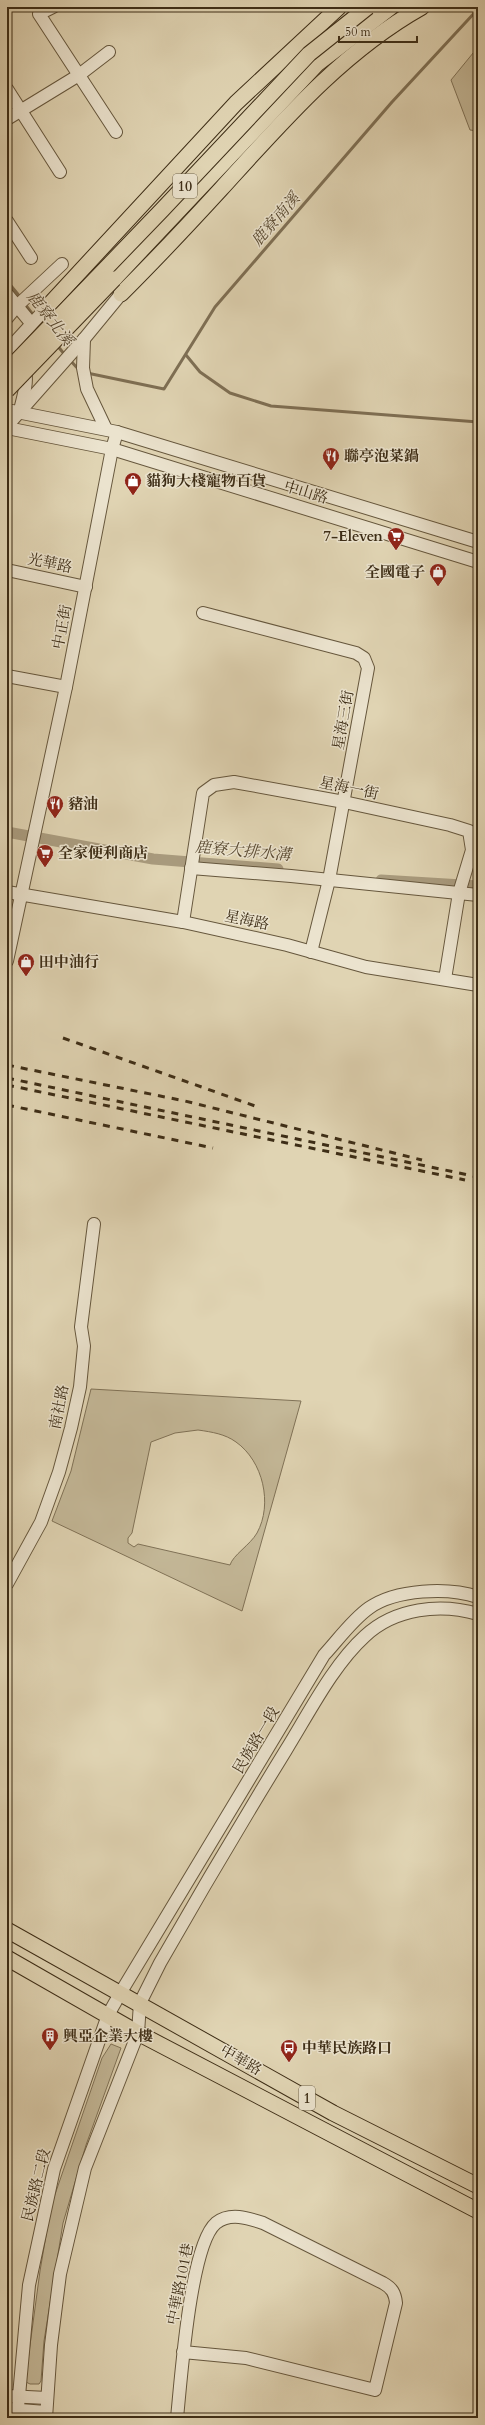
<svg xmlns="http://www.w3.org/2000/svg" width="485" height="2425" viewBox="0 0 485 2425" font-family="Cardo,'Noto Serif TC',serif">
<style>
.green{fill:#c4b898;stroke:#807257;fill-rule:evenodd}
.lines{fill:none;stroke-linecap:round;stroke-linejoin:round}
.stream{stroke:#7e6f54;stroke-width:3}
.canal{stroke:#a99b7e;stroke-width:11}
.minor-casing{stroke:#66573d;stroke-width:14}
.major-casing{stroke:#3d2d16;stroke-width:17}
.minor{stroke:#ebe3ce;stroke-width:12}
.major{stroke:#e0d4b3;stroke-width:15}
.rail{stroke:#3d2d16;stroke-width:3;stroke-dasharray:7 7;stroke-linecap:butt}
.major-bridge-casing{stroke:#3d2d16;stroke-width:17;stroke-linecap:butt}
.major-bridge{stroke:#e0d4b3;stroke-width:15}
.labels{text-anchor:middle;stroke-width:3;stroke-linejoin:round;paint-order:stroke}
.shield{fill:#ebe3ce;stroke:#71644d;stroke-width:1}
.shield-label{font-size:14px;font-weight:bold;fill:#3d2d16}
.poi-label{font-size:15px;font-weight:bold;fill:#3d2d16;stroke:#ebe3ce;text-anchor:start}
.street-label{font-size:15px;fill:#3d2d16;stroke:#ebe3ce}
.water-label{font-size:16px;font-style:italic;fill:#584830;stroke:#ebe3ce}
</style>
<rect width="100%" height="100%" fill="#e0d4b3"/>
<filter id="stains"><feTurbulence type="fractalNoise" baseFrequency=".005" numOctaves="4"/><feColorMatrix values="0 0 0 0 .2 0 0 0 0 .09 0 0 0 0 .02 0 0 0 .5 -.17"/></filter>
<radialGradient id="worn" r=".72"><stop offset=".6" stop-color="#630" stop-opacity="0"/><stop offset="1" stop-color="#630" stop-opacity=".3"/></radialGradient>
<g class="green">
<path d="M 478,47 L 478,131 L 470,130 L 451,80 Z"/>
<path d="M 91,1389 L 301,1401 L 242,1611 L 52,1521 L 71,1471 ZM 198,1430 C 212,1432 225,1434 236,1442 C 263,1461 273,1504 257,1533 C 250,1545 233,1555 230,1565 L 138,1544 L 134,1547 L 128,1543 L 128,1538 L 132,1533 L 151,1442 L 175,1433 Z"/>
<path d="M 111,2044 L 121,2048 L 86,2145 L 63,2223 L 44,2341 L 41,2381 L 39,2384 L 30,2384 L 26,2382 L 26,2375 L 40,2271 L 51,2206 L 102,2058 Z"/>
</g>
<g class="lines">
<g class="stream">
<path d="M 7,281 L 21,298"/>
<path d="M 24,303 L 34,316"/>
<path d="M 56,344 L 65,355"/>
<path d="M 186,355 L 200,372 L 230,393 L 271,406 L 478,422"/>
<path d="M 69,359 L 80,371"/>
<path d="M 87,373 L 164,389 L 215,307 L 392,102 L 478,9"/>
</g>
<g class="canal">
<path d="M 7,832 L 153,859 L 278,869"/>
<path d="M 381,880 L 478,886"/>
</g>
<defs>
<g id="minor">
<path d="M 53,7 L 39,14 L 116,132"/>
<path d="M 7,89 L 60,172"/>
<path d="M 7,119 L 79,75 L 109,52"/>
<path d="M 7,221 L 31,258"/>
<path d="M 7,294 L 31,323"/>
<path d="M 7,318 L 17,306 L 62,264"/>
<path d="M 84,339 L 83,368 L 87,389 L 106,429"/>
<path d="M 7,343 C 30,371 29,375 20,410"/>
<path d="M 7,351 L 49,305"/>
<path d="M 7,410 L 117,432 L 478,542"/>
<path d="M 7,426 L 84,339 L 121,294"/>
<path d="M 7,428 L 112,449 L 478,562"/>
<path d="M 7,570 L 86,587"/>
<path d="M 203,613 L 356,653 L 364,658 L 368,668 L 329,880 L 311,952"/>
<path d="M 7,676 L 66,687"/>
<path d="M 191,868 L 291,876 L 478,895"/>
<path d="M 7,892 L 183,922 L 287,945 L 366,967 L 478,985"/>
<path d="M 183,922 L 203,793 L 214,785 L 234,782 L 344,802 L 450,825 L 469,831 L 472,850 L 459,893 L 445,979"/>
<path d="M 7,961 L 66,687 L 112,449 L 117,432"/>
<path d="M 7,1584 L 41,1522 L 59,1472 L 71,1428 L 80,1387 L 84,1346 L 81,1327 L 94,1224"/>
<path d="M 7,2396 L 47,2398"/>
<path d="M 7,2409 L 46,2412"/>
<path d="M 17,2418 L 29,2285 L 54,2169 L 108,2015 L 121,1992 L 324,1655 C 338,1640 352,1620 369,1608 C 396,1589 448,1587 478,1597"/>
<path d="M 46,2418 L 51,2345 L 60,2274 L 85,2168 L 138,2033 L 140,2003 L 160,1963 C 201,1891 243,1820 286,1750 C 309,1713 333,1665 365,1636 C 395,1608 440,1603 478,1614"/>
<path d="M 177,2418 C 181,2380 190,2245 216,2223 C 230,2212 248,2218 263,2223 L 383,2283 C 392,2288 395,2293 396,2303 L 375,2390 L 246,2358 L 183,2352"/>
</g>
<g id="major">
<path d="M 114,279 L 317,64 L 391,7"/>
<path d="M 121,294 C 155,260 188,225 221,189 C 282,122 342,52 422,7"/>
<path d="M 49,305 L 236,103 L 339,7"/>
<path d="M 7,1930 L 333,2113 L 478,2186"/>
<path d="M 7,1958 L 138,2033 L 478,2211"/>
</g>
</defs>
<use href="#minor" class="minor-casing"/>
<use href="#major" class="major-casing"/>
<use href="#minor" class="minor"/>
<use href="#major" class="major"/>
<g class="rail">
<path d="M 63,1038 L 258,1107"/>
<path d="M 7,1065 L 185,1101 L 422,1160"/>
<path d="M 7,1078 L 478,1177"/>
<path d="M 7,1085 L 465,1180"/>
<path d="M 7,1105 L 213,1148"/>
</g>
<defs>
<g id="major-bridge">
<path d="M 7,371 L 162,210 L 309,54 L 368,7"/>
<path d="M 7,390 L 114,279"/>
</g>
</defs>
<use href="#major-bridge" class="major-bridge-casing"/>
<use href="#major-bridge" class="major-bridge"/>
</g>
<defs>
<symbol id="restaurant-pin" viewBox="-11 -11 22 30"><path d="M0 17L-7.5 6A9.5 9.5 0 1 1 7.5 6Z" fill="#8f2418" stroke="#ebe3ce"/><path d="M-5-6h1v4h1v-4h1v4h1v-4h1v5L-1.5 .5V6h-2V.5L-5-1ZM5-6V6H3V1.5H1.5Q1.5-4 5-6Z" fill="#fff"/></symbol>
<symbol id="shop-pin" viewBox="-11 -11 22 30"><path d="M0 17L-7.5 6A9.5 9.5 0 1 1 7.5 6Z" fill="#8f2418" stroke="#ebe3ce"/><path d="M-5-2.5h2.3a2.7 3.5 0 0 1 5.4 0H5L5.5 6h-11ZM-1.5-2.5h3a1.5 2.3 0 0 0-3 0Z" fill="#fff"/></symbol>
<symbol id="supermarket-pin" viewBox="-11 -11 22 30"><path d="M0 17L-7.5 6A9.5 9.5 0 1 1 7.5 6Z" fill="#8f2418" stroke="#ebe3ce"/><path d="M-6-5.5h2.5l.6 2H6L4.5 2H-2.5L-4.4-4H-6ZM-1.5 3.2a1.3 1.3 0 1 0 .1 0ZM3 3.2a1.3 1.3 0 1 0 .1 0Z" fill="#fff"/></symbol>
<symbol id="building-pin" viewBox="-11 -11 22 30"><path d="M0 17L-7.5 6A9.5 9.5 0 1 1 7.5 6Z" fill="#8f2418" stroke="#ebe3ce"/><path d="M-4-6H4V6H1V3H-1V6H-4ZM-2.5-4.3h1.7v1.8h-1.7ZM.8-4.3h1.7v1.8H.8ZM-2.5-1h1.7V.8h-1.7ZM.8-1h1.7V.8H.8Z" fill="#fff"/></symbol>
<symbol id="bus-pin" viewBox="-11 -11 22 30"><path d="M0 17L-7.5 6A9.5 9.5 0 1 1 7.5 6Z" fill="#8f2418" stroke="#ebe3ce"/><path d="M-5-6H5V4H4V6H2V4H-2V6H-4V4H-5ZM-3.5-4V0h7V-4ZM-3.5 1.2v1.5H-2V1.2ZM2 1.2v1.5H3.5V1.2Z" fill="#fff"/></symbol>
</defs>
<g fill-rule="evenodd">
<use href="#restaurant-pin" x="321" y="446" width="20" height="27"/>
<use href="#shop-pin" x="123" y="471" width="20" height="27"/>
<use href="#supermarket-pin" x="386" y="526" width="20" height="27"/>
<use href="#shop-pin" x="428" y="562" width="20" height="27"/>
<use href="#restaurant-pin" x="45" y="794" width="20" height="27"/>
<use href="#supermarket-pin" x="35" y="843" width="20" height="27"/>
<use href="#shop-pin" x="16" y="952" width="20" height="27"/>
<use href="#building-pin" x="40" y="2026" width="20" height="27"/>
<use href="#bus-pin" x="279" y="2038" width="20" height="27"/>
</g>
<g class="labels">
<g class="shield">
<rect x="173" y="174" width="24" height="24" rx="3"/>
<rect x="299" y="2086" width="16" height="24" rx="3"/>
</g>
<g class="shield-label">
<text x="185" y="191">10</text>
<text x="307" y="2103">1</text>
</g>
<g class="poi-label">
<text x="344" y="461">聯亭泡菜鍋</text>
<text x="146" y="486">貓狗大棧寵物百貨</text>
<text x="383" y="541" text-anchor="end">7-Eleven</text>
<text x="425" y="577" text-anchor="end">全國電子</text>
<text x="68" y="809">豬油</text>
<text x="58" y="858">全家便利商店</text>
<text x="39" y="967">田中油行</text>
<text x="63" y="2041">興亞企業大樓</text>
<text x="302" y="2053">中華民族路口</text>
</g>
<g class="street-label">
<text transform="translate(306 492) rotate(17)" y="5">中山路</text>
<text transform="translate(50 563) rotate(12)" y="5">光華路</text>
<text transform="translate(62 627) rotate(-79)" y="5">中正街</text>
<text transform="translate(343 720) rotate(-80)" y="5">星海三街</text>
<text transform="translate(349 788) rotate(12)" y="5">星海一街</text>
<text transform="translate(247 920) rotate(12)" y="5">星海路</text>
<text transform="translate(59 1407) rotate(-79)" y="5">南社路</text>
<text transform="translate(256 1740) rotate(-59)" y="5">民族路一段</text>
<text transform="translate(241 2060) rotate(30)" y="5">中華路</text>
<text transform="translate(36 2185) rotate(-76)" y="5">民族路二段</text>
<text transform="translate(180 2284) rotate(-79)" y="5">中華路101巷</text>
</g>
<g class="water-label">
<text transform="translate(275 219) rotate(-49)" y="6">鹿寮南溪</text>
<text transform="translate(51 318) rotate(52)" y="6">鹿寮北溪</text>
<text transform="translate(243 850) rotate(5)" y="6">鹿寮大排水溝</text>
</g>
</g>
<rect width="485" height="2425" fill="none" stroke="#e0d4b3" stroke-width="24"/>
<rect x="8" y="8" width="469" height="2409" fill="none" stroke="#3d2d16" stroke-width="2"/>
<rect x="12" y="12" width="461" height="2401" fill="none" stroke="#3d2d16"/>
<path d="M339 36v6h78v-6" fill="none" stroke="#3d2d16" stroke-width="2"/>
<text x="345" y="36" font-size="12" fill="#3d2d16" stroke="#ebe3ce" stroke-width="3" paint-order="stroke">50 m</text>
<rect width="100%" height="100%" filter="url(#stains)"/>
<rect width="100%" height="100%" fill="url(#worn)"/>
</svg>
